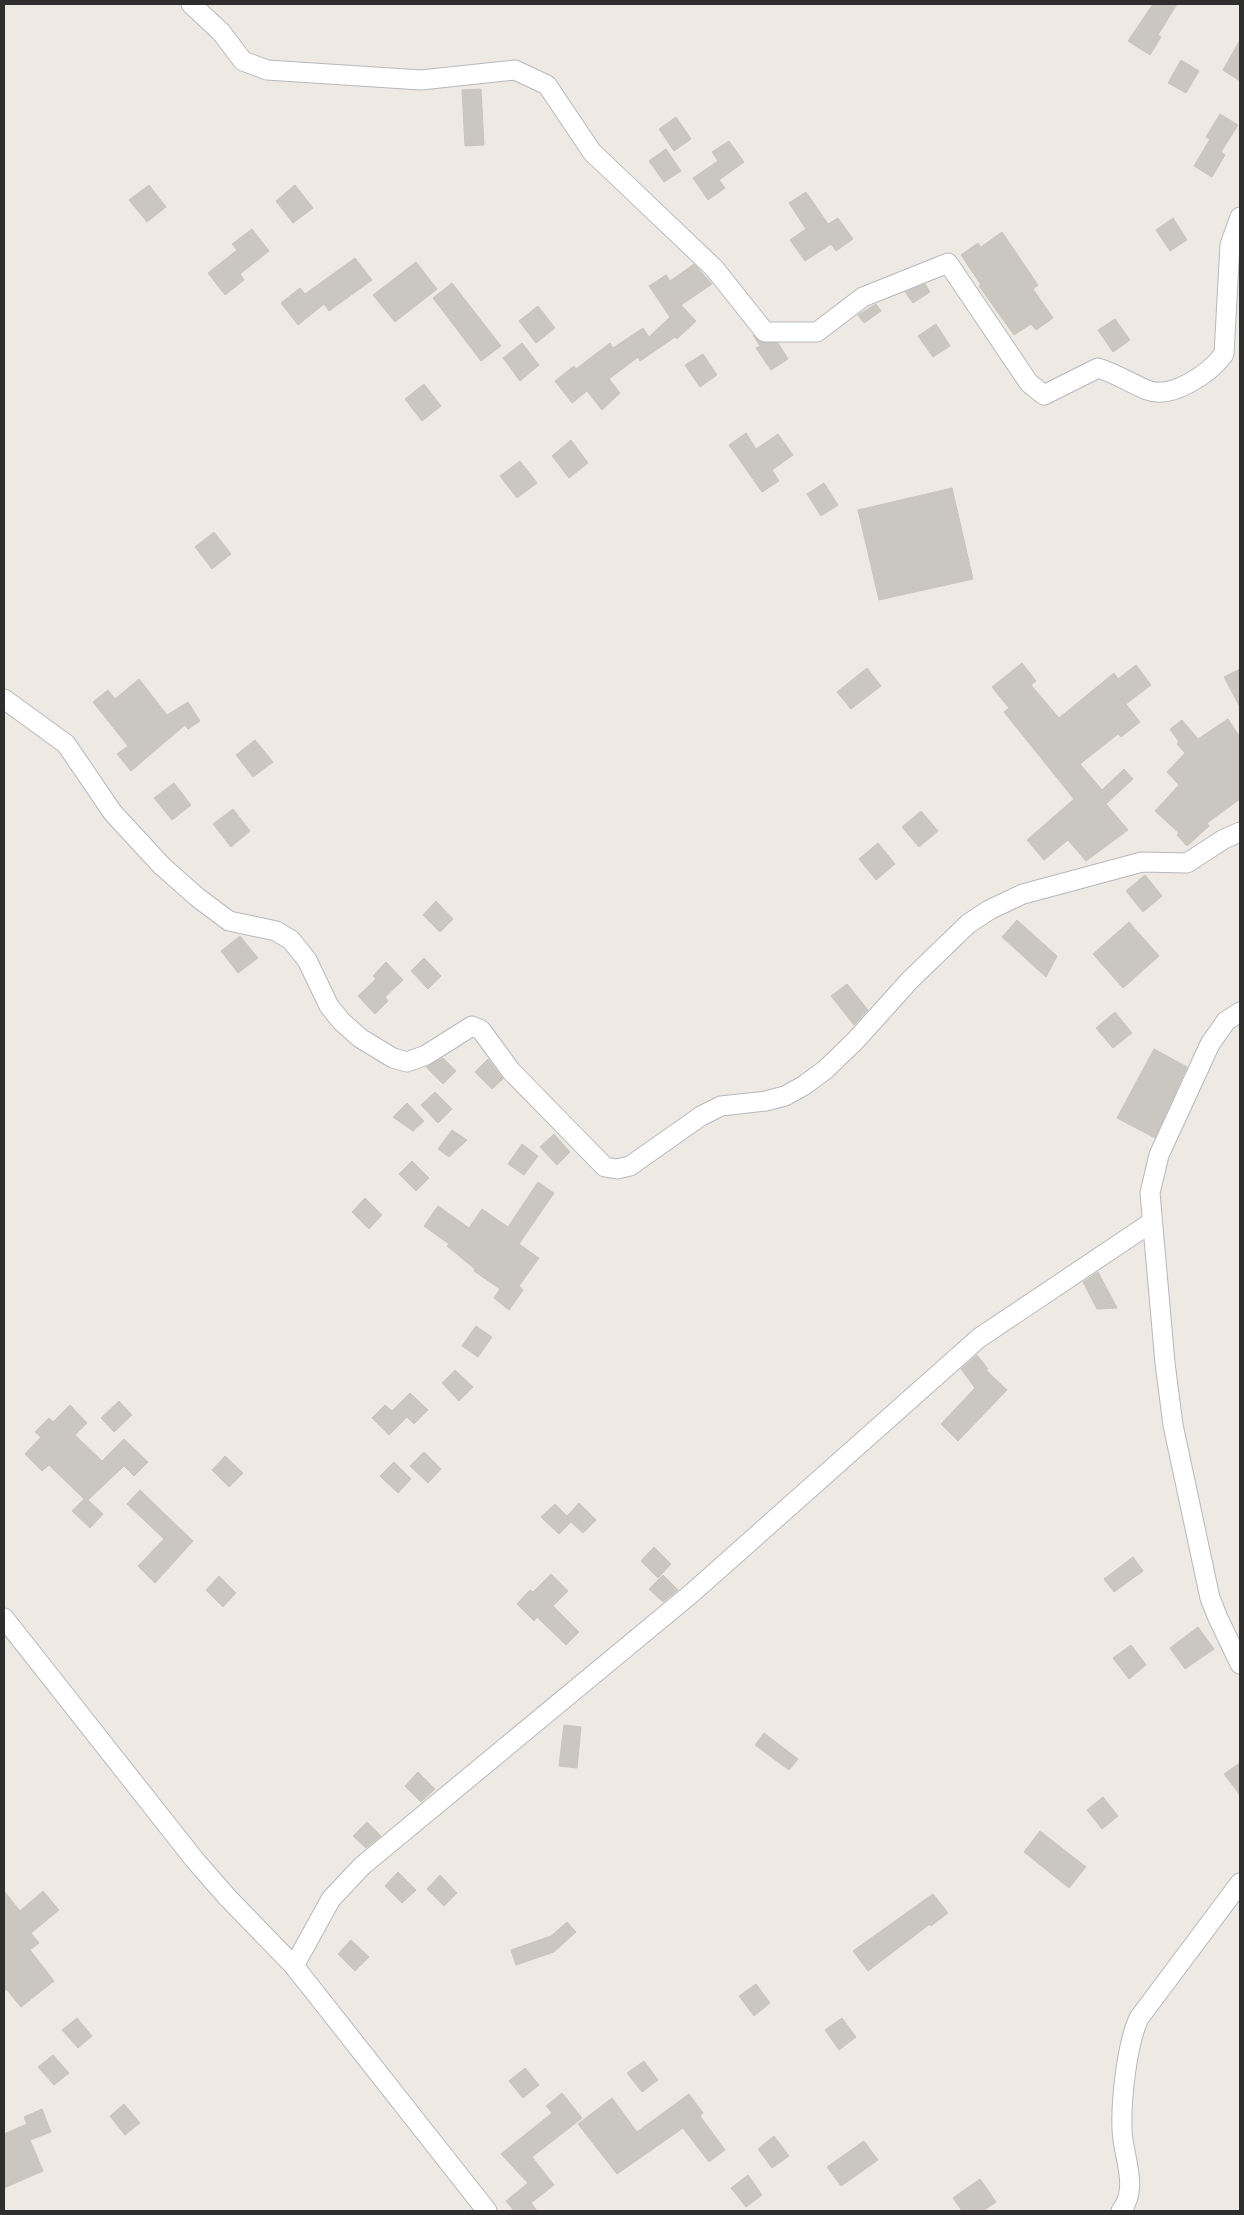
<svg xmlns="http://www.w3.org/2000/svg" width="1244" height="2215" viewBox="0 0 1244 2215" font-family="Barlow,sans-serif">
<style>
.building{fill:#cac7c0;stroke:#cac5bb}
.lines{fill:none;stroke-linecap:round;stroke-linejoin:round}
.minor-casing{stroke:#b5b8c0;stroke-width:21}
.minor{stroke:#fff;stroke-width:19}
</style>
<rect width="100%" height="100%" fill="#eee9e2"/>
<g class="building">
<path d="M 1153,4 L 1177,4 L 1158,35 L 1161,37 L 1150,55 L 1128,41 Z"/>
<path d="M 1240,40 L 1240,81 L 1223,70 Z"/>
<path d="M 1181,60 L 1199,71 L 1186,93 L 1168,83 Z"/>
<path d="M 481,89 L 484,145 L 465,146 L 462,90 Z"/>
<path d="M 1220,114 L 1238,125 L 1221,152 L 1225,155 L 1212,177 L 1194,166 L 1210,139 L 1206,137 Z"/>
<path d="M 676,117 L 691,139 L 674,151 L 659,129 Z"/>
<path d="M 729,141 L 744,162 L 719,180 L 725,188 L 708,200 L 693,178 L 718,161 L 712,152 Z"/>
<path d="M 666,149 L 681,171 L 664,182 L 649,161 Z"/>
<path d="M 149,185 L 166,207 L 147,222 L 129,200 Z"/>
<path d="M 295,185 L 313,208 L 293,223 L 276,201 Z"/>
<path d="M 806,192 L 828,224 L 838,218 L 853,239 L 836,251 L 831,244 L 805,261 L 790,240 L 806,229 L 789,203 Z"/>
<path d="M 1173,218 L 1187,240 L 1170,251 L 1156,230 Z"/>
<path d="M 252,229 L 269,251 L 240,274 L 244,280 L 225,295 L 208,273 L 237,250 L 232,244 Z"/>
<path d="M 1002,232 L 1038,285 L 1033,289 L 1053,318 L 1036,330 L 1031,324 L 1014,335 L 979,286 L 981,285 L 961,255 L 978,243 L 981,247 Z"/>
<path d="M 355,258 L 372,280 L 329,311 L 324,304 L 298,325 L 281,303 L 300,288 L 305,294 Z"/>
<path d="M 416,262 L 437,289 L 395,322 L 373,295 Z"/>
<path d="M 694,264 L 712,284 L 681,305 L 696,321 L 677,339 L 675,337 L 640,361 L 638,357 L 609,379 L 620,393 L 602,410 L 587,391 L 572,403 L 555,381 L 574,366 L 576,369 L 610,343 L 613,348 L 643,328 L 649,337 L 670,317 L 649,286 L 666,275 L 670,281 Z"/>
<path d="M 452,283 L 501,346 L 481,361 L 433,298 Z"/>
<path d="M 925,284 L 930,292 L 913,303 L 905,292 Z"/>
<path d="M 876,304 L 881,311 L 864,323 L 858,315 Z"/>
<path d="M 538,306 L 555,328 L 536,343 L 519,321 Z"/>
<path d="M 1115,319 L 1130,340 L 1113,352 L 1098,330 Z"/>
<path d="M 936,324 L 950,346 L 933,357 L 918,336 Z"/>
<path d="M 753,335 L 761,342 L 778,343 L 788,359 L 771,370 L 756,348 L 760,346 Z"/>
<path d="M 522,343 L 539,365 L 520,381 L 503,358 Z"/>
<path d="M 703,354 L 717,375 L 700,387 L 685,365 Z"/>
<path d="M 424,384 L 441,406 L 422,421 L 405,399 Z"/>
<path d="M 746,433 L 756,449 L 778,434 L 793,455 L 772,470 L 779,481 L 762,492 L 729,445 Z"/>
<path d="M 571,440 L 588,463 L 569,478 L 552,456 Z"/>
<path d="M 520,461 L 537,483 L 517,498 L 500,476 Z"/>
<path d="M 824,483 L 838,505 L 821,516 L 807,494 Z"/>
<path d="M 952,488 L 973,579 L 879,600 L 858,510 Z"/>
<path d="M 214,532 L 231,554 L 212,569 L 195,547 Z"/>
<path d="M 1022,663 L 1036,681 L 1031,685 L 1059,718 L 1114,673 L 1118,679 L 1136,665 L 1151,685 L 1126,704 L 1140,722 L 1121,737 L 1118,734 L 1080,764 L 1102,790 L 1124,769 L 1133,779 L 1106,804 L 1128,830 L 1086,861 L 1068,840 L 1044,860 L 1027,840 L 1074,799 L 1004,712 L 1009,708 L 992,687 Z"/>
<path d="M 867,668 L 881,686 L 851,709 L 837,692 Z"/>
<path d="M 1240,669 L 1240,707 L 1224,677 Z"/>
<path d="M 139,679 L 167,715 L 188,702 L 200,721 L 188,729 L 185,725 L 131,771 L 117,754 L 128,746 L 93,702 L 108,690 L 115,699 Z"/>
<path d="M 1228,719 L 1240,737 L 1240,799 L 1207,823 L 1209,826 L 1187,846 L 1177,835 L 1179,833 L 1155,811 L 1179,785 L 1167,772 L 1185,753 L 1177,744 L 1179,742 L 1170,729 L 1182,720 L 1198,739 Z"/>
<path d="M 255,740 L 273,762 L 253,777 L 236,755 Z"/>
<path d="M 174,783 L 191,805 L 172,820 L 154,798 Z"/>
<path d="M 233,809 L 250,831 L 231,847 L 213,824 Z"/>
<path d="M 921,811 L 938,831 L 919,847 L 902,827 Z"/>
<path d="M 878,843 L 895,864 L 876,880 L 859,859 Z"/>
<path d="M 1145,875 L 1162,896 L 1143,912 L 1126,891 Z"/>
<path d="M 436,901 L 453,919 L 440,932 L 423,915 Z"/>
<path d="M 1017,920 L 1057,956 L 1046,977 L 1002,937 Z"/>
<path d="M 1129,922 L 1159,956 L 1123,988 L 1093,954 Z"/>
<path d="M 240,936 L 258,958 L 238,973 L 221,951 Z"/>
<path d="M 424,958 L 441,976 L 428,989 L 411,971 Z"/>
<path d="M 386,962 L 403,980 L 385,997 L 388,1001 L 375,1014 L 358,996 L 376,979 L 373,976 Z"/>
<path d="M 847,984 L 868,1010 L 854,1025 L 831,996 Z"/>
<path d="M 1115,1012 L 1132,1033 L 1113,1048 L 1096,1028 Z"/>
<path d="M 1154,1049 L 1187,1067 L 1155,1138 L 1117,1118 Z"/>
<path d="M 443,1058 L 456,1071 L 443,1084 L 426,1067 Z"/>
<path d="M 488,1059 L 503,1079 L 492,1089 L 475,1072 Z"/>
<path d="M 435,1092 L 452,1109 L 438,1123 L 421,1105 Z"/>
<path d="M 407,1103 L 424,1121 L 413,1131 L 393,1117 Z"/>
<path d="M 452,1130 L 467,1140 L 449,1157 L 438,1149 Z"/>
<path d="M 554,1134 L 570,1152 L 557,1165 L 540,1147 Z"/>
<path d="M 522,1144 L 538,1156 L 524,1175 L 508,1164 Z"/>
<path d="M 412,1161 L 429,1178 L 416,1191 L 399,1174 Z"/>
<path d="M 538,1182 L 554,1193 L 519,1244 L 539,1258 L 519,1286 L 523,1290 L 509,1310 L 494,1298 L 500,1289 L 474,1271 L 475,1269 L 447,1246 L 449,1244 L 424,1226 L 438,1206 L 469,1228 L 482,1209 L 508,1227 Z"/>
<path d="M 365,1198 L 382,1215 L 369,1229 L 352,1212 Z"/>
<path d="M 1098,1272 L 1117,1308 L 1097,1309 L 1083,1282 Z"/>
<path d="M 476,1326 L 492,1337 L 478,1357 L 462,1346 Z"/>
<path d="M 977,1355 L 988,1369 L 986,1370 L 1007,1390 L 958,1441 L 941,1424 L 975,1388 L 961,1369 Z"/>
<path d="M 455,1370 L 473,1387 L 459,1401 L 442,1383 Z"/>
<path d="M 410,1393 L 428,1410 L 414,1424 L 407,1417 L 389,1435 L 372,1418 L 385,1405 L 392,1411 Z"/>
<path d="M 119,1401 L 132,1415 L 114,1432 L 101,1418 Z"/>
<path d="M 70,1405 L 87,1423 L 75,1435 L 102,1461 L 124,1439 L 148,1462 L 134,1476 L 124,1466 L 88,1500 L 103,1514 L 90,1528 L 72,1511 L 84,1499 L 49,1465 L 42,1471 L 25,1454 L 41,1437 L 35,1432 L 49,1418 L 53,1422 Z"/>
<path d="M 424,1452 L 441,1469 L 428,1483 L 410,1466 Z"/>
<path d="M 225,1456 L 243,1473 L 229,1487 L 212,1470 Z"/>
<path d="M 394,1462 L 411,1479 L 398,1493 L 380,1476 Z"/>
<path d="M 140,1490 L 193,1541 L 155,1583 L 138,1566 L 164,1539 L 127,1504 Z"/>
<path d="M 579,1503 L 596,1520 L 583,1533 L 571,1522 L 559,1534 L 541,1517 L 555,1504 L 567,1516 Z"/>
<path d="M 654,1547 L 671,1564 L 658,1578 L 641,1561 Z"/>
<path d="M 1133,1557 L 1143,1571 L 1114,1592 L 1104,1579 Z"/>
<path d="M 551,1574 L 568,1591 L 553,1606 L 579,1632 L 566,1645 L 537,1617 L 534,1621 L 517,1604 L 530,1590 L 533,1592 Z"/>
<path d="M 663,1575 L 678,1590 L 663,1602 L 649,1589 Z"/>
<path d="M 219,1576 L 236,1593 L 223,1607 L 206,1590 Z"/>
<path d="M 1198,1627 L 1214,1649 L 1185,1669 L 1170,1648 Z"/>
<path d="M 1131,1645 L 1146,1665 L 1129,1679 L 1113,1658 Z"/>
<path d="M 564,1725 L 581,1727 L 577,1768 L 559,1766 Z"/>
<path d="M 764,1733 L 798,1759 L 789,1770 L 755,1745 Z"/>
<path d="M 1240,1763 L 1240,1795 L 1224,1774 Z"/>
<path d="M 418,1772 L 435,1789 L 421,1802 L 405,1786 Z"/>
<path d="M 1103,1797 L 1118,1816 L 1102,1829 L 1087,1810 Z"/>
<path d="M 367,1822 L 381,1836 L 366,1848 L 353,1836 Z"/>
<path d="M 1040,1831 L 1086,1867 L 1069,1888 L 1024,1852 Z"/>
<path d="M 398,1872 L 416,1890 L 402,1903 L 385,1886 Z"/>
<path d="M 440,1875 L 457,1893 L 444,1906 L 427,1889 Z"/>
<path d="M 4,1891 L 20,1911 L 43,1891 L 59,1910 L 31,1933 L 39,1943 L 30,1950 L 54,1981 L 21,2007 L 7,1990 L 4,1990 Z"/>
<path d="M 933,1894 L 948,1913 L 931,1926 L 930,1924 L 868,1971 L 853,1951 Z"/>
<path d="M 567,1922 L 576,1932 L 554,1952 L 516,1965 L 511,1950 L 551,1936 Z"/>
<path d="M 351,1940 L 369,1957 L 355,1971 L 338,1954 Z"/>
<path d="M 756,1984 L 770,2003 L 754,2016 L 739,1996 Z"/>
<path d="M 77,2018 L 92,2036 L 78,2048 L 62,2030 Z"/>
<path d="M 842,2018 L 856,2037 L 839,2050 L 825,2030 Z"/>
<path d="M 53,2055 L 69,2073 L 54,2085 L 38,2067 Z"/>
<path d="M 644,2061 L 658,2080 L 642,2092 L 627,2073 Z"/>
<path d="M 525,2068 L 539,2085 L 523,2098 L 509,2081 Z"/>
<path d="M 562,2093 L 582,2118 L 532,2157 L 554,2185 L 531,2203 L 537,2211 L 514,2211 L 506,2201 L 528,2183 L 501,2154 L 552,2113 L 546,2106 Z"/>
<path d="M 689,2094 L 703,2113 L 700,2116 L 725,2150 L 709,2162 L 683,2128 L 617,2174 L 578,2124 L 612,2098 L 637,2132 Z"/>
<path d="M 124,2104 L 140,2123 L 125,2135 L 110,2116 Z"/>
<path d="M 42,2109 L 51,2132 L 30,2140 L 43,2171 L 4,2188 L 4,2134 L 27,2124 L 24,2117 Z"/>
<path d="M 774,2136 L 789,2156 L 772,2168 L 758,2149 Z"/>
<path d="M 864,2141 L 878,2160 L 841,2186 L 827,2167 Z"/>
<path d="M 748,2175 L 762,2195 L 746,2207 L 731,2188 Z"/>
<path d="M 980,2179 L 996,2202 L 983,2211 L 962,2211 L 953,2198 Z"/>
</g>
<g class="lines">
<defs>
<g id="minor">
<path d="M 191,4 L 221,32 L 243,61 L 267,70 L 421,80 L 515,70 L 547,85 L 592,152 L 714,268 L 765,332 L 817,332 L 863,297 L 948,263 L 1029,383 L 1044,395 L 1098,368 C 1117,374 1130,383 1147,390 C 1172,400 1210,373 1224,354 L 1230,245 L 1240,217"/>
<path d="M 4,699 L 66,744 L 113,813 L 162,866 L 197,897 L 229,921 L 276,931 L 291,940 L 307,960 L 329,1006 L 342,1022 L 360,1038 L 393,1058 L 407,1062 L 426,1055 L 472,1026 L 481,1030 L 511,1071 L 605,1167 L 617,1169 L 630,1166 L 701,1116 L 721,1106 L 766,1101 L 785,1096 L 803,1086 L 825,1070 L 856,1040 L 910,980 L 968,924 L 989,910 L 1023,894 L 1142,862 L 1187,863 L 1224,839 L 1240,832"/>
<path d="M 1240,1012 L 1226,1021 L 1210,1044 L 1159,1155 L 1150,1193 L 1165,1363 L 1173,1425 L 1210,1598 L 1218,1618 L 1240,1664"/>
<path d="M 4,1618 L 194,1859 L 228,1898 L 294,1966 L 487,2211"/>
<path d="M 294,1966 L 331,1899 L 362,1866 L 692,1593 L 979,1338 L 1152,1222"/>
<path d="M 1121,2211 C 1140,2187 1122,2155 1122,2128 C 1121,2100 1127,2043 1139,2018 L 1240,1883"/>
</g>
</defs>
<use href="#minor" class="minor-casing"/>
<use href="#minor" class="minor"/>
</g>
<rect width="1244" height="2215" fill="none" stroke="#2e2e2e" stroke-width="10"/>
</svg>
